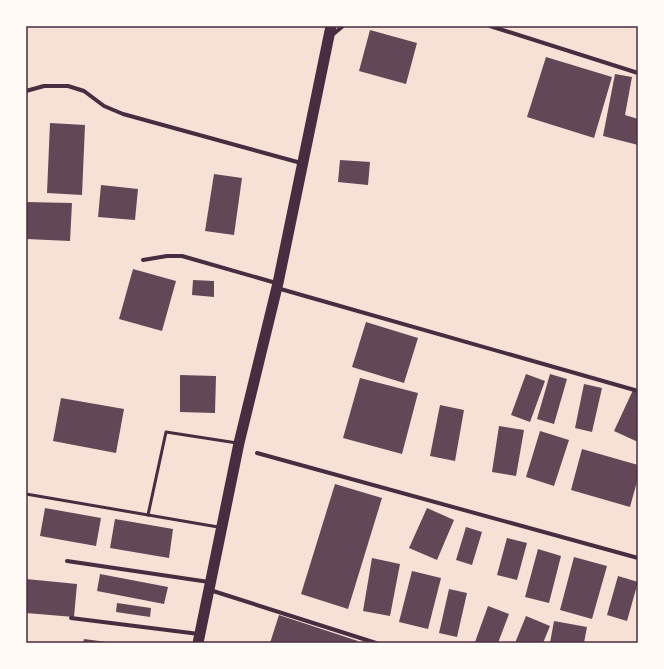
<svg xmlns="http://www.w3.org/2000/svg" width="664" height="669" viewBox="0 0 664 669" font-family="'PT Sans Narrow',sans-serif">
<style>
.building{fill:#644757}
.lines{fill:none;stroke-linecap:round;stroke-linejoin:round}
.service{stroke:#4a2c40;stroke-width:3}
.minor{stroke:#4a2c40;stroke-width:4}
.trunk{stroke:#4a2c40;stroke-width:11}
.neatline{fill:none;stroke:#4a2c40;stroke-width:1.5}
</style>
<rect width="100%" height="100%" fill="#f7e1d7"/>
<g class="building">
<path d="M 370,30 L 417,43 L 406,84 L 359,71 Z"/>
<path d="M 546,57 L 612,77 L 594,138 L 527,117 Z"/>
<path d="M 615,74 L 632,77 L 625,115 L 638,119 L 638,145 L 603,136 Z"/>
<path d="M 50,123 L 85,125 L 82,195 L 47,193 Z"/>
<path d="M 340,160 L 370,162 L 368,185 L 338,182 Z"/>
<path d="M 214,174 L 242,178 L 234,235 L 205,231 Z"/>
<path d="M 101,185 L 138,189 L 135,220 L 98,217 Z"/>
<path d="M 26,202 L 72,203 L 70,241 L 26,239 Z"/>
<path d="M 133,269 L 176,281 L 162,331 L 119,319 Z"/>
<path d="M 193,280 L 214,281 L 214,297 L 192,295 Z"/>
<path d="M 366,322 L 418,338 L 404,383 L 352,367 Z"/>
<path d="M 526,374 L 545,381 L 530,422 L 511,415 Z"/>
<path d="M 550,374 L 567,379 L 554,424 L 537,419 Z"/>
<path d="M 180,375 L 216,376 L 215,413 L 180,412 Z"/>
<path d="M 360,378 L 418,393 L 402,454 L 343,438 Z"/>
<path d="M 584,384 L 602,388 L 592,432 L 575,428 Z"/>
<path d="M 633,390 L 638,392 L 638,442 L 614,431 Z"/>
<path d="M 61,398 L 124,409 L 116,453 L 53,441 Z"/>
<path d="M 440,405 L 464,410 L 455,461 L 430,456 Z"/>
<path d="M 499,426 L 524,430 L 516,476 L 492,472 Z"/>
<path d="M 540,431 L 569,440 L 554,486 L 526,477 Z"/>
<path d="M 582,449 L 638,465 L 638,478 L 630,507 L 571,490 Z"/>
<path d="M 335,484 L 382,498 L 348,609 L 301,594 Z"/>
<path d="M 45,508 L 101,518 L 96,546 L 40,536 Z"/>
<path d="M 427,508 L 454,520 L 437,560 L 409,548 Z"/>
<path d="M 115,519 L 173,529 L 169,558 L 110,548 Z"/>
<path d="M 466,527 L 482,532 L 472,565 L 456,560 Z"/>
<path d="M 507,538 L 527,543 L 517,580 L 497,575 Z"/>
<path d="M 538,549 L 561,556 L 549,603 L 525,597 Z"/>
<path d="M 574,557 L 607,566 L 592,619 L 560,610 Z"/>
<path d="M 372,558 L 400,564 L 390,616 L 363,611 Z"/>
<path d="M 412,571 L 441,578 L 428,629 L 399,622 Z"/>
<path d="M 100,574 L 168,587 L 164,604 L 97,591 Z"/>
<path d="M 618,576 L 638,582 L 627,621 L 607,615 Z"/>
<path d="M 26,579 L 77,584 L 74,617 L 26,613 Z"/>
<path d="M 449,589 L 467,593 L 457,637 L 439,633 Z"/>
<path d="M 117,603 L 151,608 L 150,617 L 116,612 Z"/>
<path d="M 488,606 L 509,614 L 498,643 L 476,643 L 475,642 Z"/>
<path d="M 279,615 L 358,641 L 357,643 L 270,643 Z"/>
<path d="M 526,616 L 550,626 L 543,643 L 515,643 Z"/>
<path d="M 554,621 L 587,627 L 584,643 L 550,643 Z"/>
<path d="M 84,639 L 107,642 L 107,643 L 83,643 Z"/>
</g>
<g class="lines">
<g class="service">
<path d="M 26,494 L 218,527"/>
<path d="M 148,515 L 166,432 L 237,443"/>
</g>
<g class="minor">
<path d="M 490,26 L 638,73"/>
<path d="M 331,36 L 343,26"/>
<path d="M 26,91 L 44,86 L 68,86 L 84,91 L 104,106 L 123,114 L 301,163"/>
<path d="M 143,260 L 167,256 L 182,256 L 276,283"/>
<path d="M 277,288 L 638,391"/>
<path d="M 257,453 L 638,558"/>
<path d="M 67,561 L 209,582"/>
<path d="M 210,590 L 376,643"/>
<path d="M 71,618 L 199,634"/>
</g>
<path class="trunk" d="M 198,643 L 239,443 L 278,283 L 331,26"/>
</g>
<rect width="664" height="669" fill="none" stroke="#fffaf5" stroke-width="54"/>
<rect x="27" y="27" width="610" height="615" class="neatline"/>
</svg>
